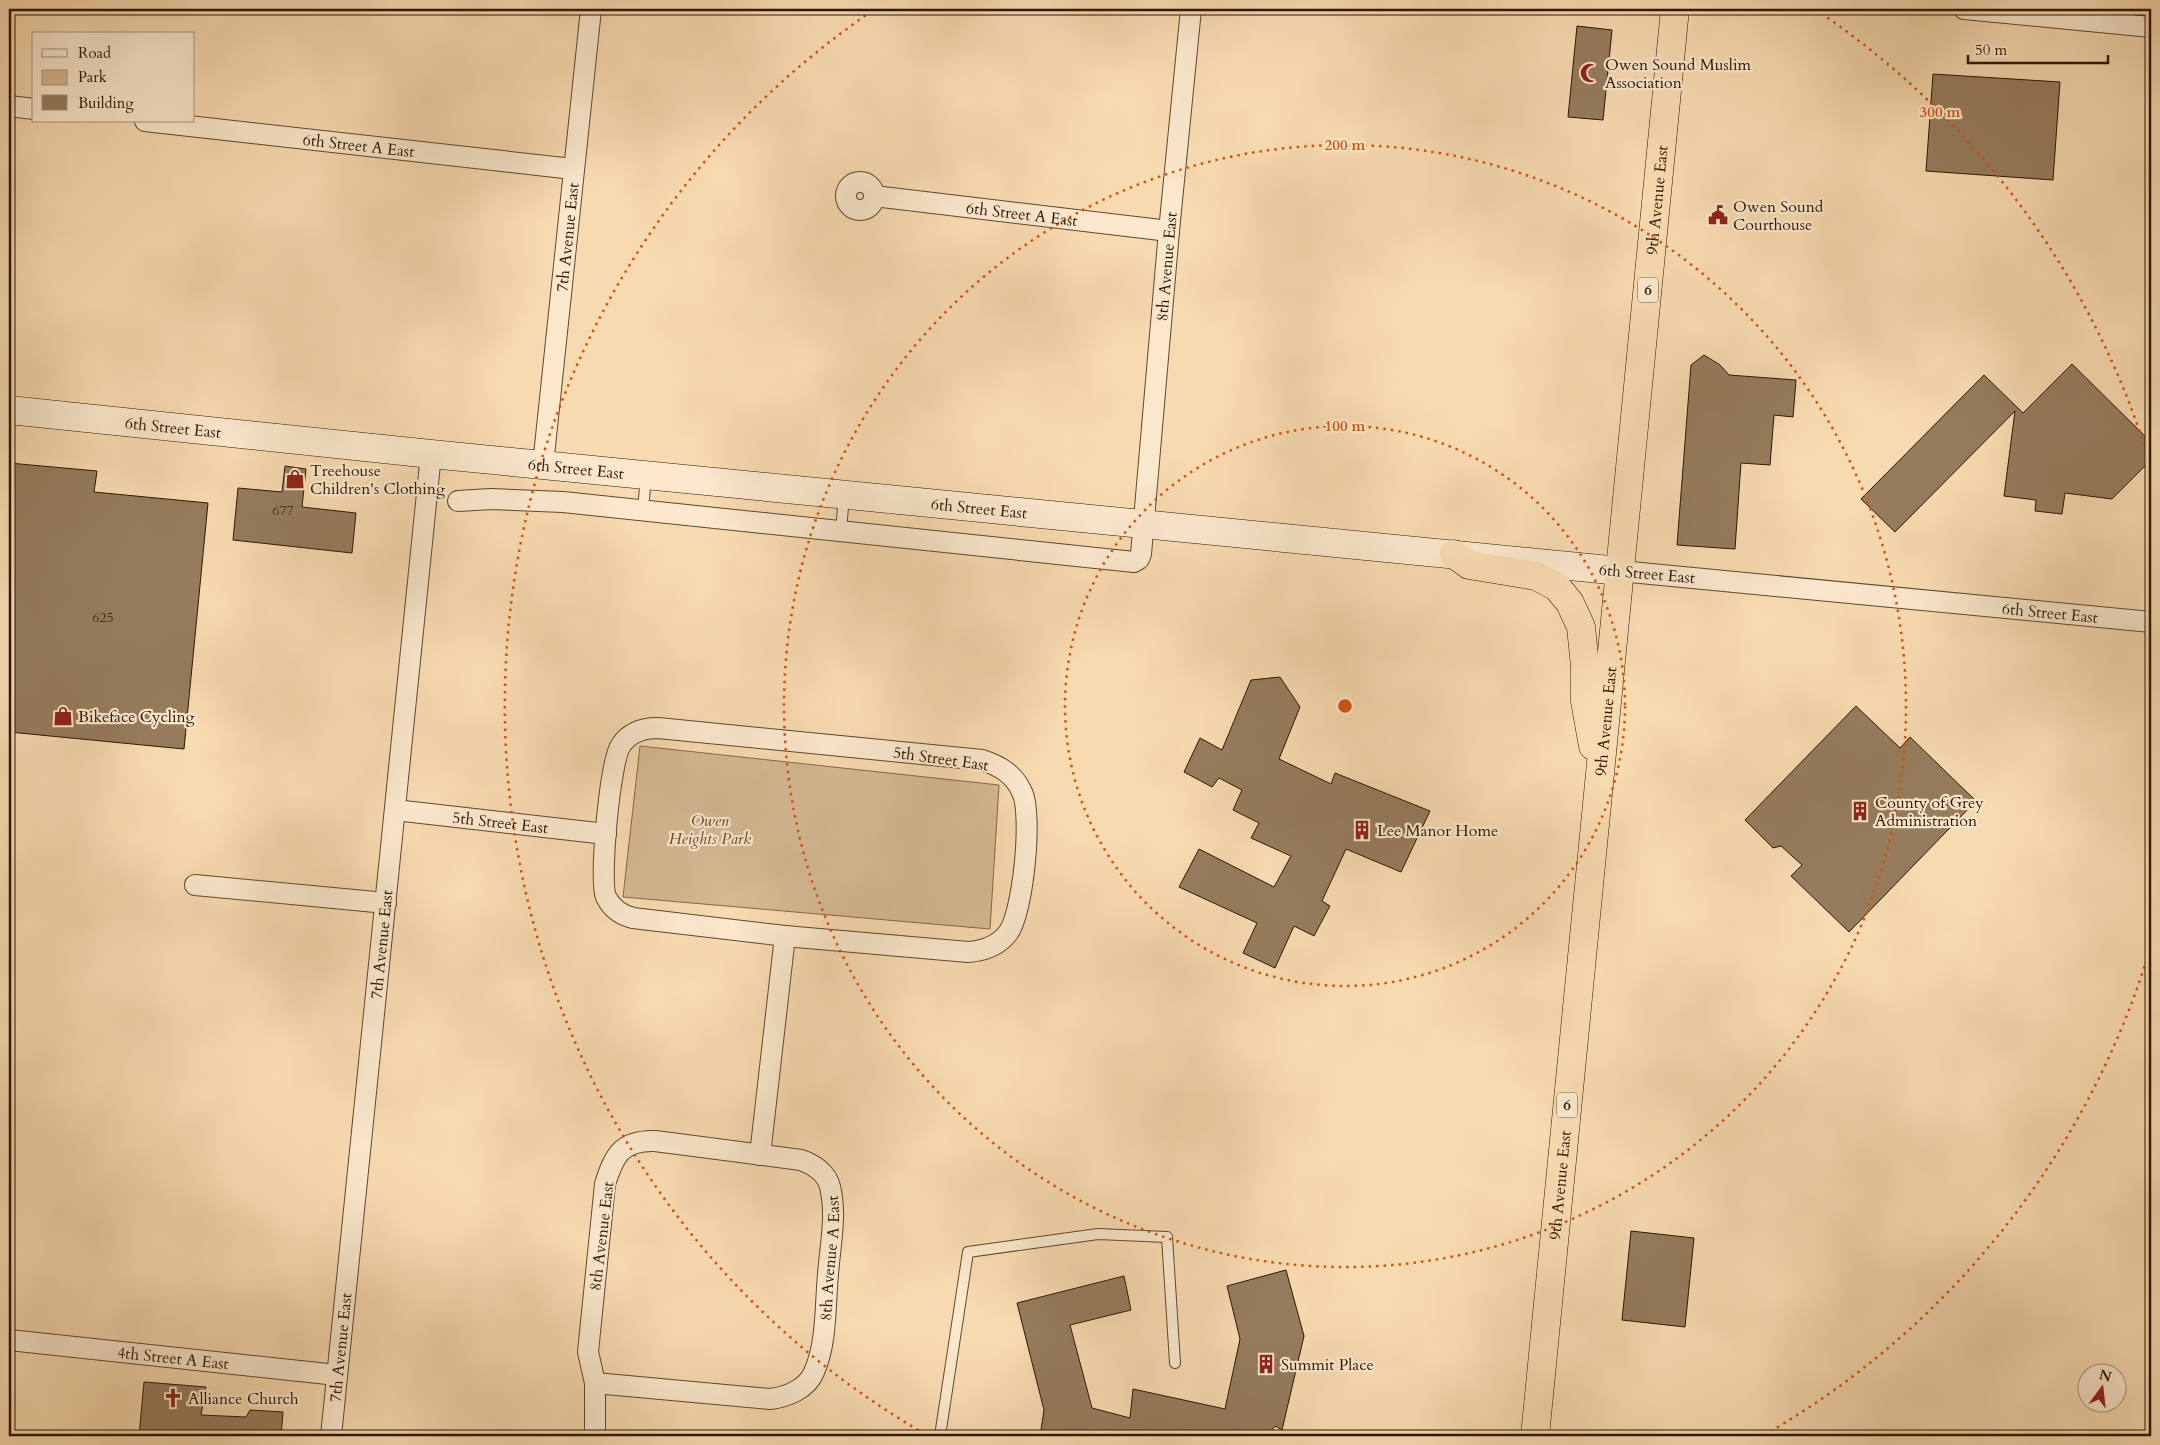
<svg xmlns="http://www.w3.org/2000/svg" width="2160" height="1445" viewBox="0 0 2160 1445" font-family="Cardo,serif">
<style>
.green{fill:#d5b993;stroke:#80684b}
.building{fill:#967c5d;stroke:#2b1703}
.lines{fill:none;stroke-linecap:round;stroke-linejoin:round}
.service-casing{stroke:#5e482e;stroke-width:12}
.minor-casing{stroke:#5e482e;stroke-width:22}
.secondary-casing{stroke:#2b1703;stroke-width:29}
.trunk-casing{stroke:#2b1703;stroke-width:29}
.service{stroke:#fae7cc;stroke-width:10}
.minor{stroke:#fae7cc;stroke-width:20}
.secondary{stroke:#fae7cc;stroke-width:28}
.trunk{stroke:#f8dab0;stroke-width:28}
.ring{fill:none;stroke:#d5520b;stroke-width:2.5;stroke-dasharray:2.5 5}
.labels{text-anchor:middle;stroke-width:4.5;stroke-linejoin:round;paint-order:stroke}
.number-label{font-size:14px;fill:#46301a}
.shield{fill:#fae7cc;stroke:#69553f;stroke-width:1}
.shield-label{font-size:15px;font-weight:bold;fill:#2b1703}
.poi-label{font-size:16px;fill:#2b1703;stroke:#fae7cc;text-anchor:start}
.street-label{font-size:16px;fill:#2b1703;stroke:#fae7cc}
.park-label{font-size:16px;font-style:italic;fill:#5e482e;stroke:#fae7cc}
.centre{fill:#d5520b;stroke:#fae7cc;stroke-width:2.5}
.ring-label{font-size:15px;text-anchor:middle;font-weight:bold;fill:#d5520b;stroke:#fae7cc;stroke-width:4.5;stroke-linejoin:round;paint-order:stroke}
</style>
<rect width="100%" height="100%" fill="#f8dab0"/>
<filter id="stains"><feTurbulence type="fractalNoise" baseFrequency=".004" numOctaves="4"/><feColorMatrix values="0 0 0 0 .2 0 0 0 0 .09 0 0 0 0 .02 0 0 0 .5 -.17"/></filter>
<radialGradient id="worn" r=".72"><stop offset=".6" stop-color="#630" stop-opacity="0"/><stop offset="1" stop-color="#630" stop-opacity=".3"/></radialGradient>
<path class="green" d="M 640,746 L 999,785 L 990,929 L 623,897 Z"/>
<g class="building">
<path d="M 1577,26 L 1612,30 L 1603,120 L 1568,117 Z"/>
<path d="M 1933,74 L 2060,82 L 2053,180 L 1926,171 Z"/>
<path d="M 1704,355 L 1720,365 L 1729,375 L 1796,380 L 1793,417 L 1774,415 L 1770,465 L 1741,463 L 1735,549 L 1677,545 L 1691,365 Z"/>
<path d="M 2072,364 L 2151,442 L 2151,460 L 2112,499 L 2065,493 L 2062,514 L 2035,511 L 2036,500 L 2004,496 L 2015,411 L 1895,532 L 1861,499 L 1984,375 L 2023,413 Z"/>
<path d="M 9,463 L 97,471 L 94,492 L 208,503 L 184,749 L 9,732 Z"/>
<path d="M 285,466 L 306,469 L 302,507 L 356,513 L 352,553 L 233,540 L 238,488 L 282,492 Z"/>
<path d="M 1280,677 L 1300,707 L 1279,759 L 1331,784 L 1335,773 L 1430,811 L 1401,872 L 1346,849 L 1322,901 L 1330,906 L 1314,936 L 1294,926 L 1275,968 L 1243,953 L 1257,923 L 1179,887 L 1199,849 L 1274,887 L 1291,856 L 1251,838 L 1259,823 L 1233,810 L 1242,790 L 1219,778 L 1212,787 L 1184,772 L 1200,738 L 1222,750 L 1251,680 Z"/>
<path d="M 1856,706 L 1900,748 L 1910,737 L 1976,801 L 1849,932 L 1791,876 L 1802,865 L 1781,846 L 1773,848 L 1745,820 Z"/>
<path d="M 1631,1231 L 1694,1238 L 1685,1327 L 1622,1320 Z"/>
<path d="M 1286,1270 L 1304,1336 L 1282,1430 L 1275,1426 L 1268,1436 L 1040,1436 L 1044,1410 L 1017,1303 L 1124,1276 L 1131,1310 L 1070,1325 L 1092,1408 L 1130,1418 L 1133,1389 L 1225,1409 L 1240,1339 L 1227,1286 Z"/>
<path d="M 144,1382 L 206,1387 L 201,1415 L 246,1417 L 250,1410 L 283,1412 L 281,1436 L 139,1436 Z"/>
</g>
<g class="lines">
<defs>
<g id="service">
<path d="M 643,510 L 646,476"/>
<path d="M 841,531 L 844,495"/>
<path d="M 940,1436 L 968,1252 L 1098,1234 L 1167,1237 L 1175,1363"/>
</g>
<g id="minor">
<path d="M 1964,9 L 2151,27"/>
<path d="M 9,106 L 34,109"/>
<path id="s1" d="M 145,121 L 573,169"/>
<circle cx="860" cy="196" r="14"/>
<path id="s2" d="M 874,196 L 1169,231"/>
<path id="s3" d="M 543,465 L 591,9"/>
<path id="s4" d="M 458,501 L 491,499 L 563,502 L 1134,562 L 1139,559 L 1141,554 L 1169,231 L 1191,9"/>
<path id="s5" d="M 1620,571 L 2151,622"/>
<path d="M 658,728 L 982,760 C 1000,766 1014,774 1022,792 C 1033,814 1023,914 1008,933 C 998,946 983,951 968,952 L 785,936 L 633,918 C 621,915 612,909 606,897 C 599,881 610,760 621,745 C 629,733 643,728 658,728 Z"/>
<path id="s6" d="M 395,810 L 606,834"/>
<path d="M 195,885 L 386,903"/>
<path d="M 760,1155 L 785,936"/>
<path id="s7" d="M 9,1340 L 337,1375"/>
<path id="s8" d="M 595,1383 L 770,1399 C 787,1397 807,1389 814,1372 C 827,1343 825,1306 828,1274 C 830,1246 837,1215 830,1187 C 827,1173 813,1164 801,1160 L 655,1141 C 621,1140 614,1156 605,1184 L 588,1352 L 595,1383 L 595,1436"/>
<path id="s9" d="M 331,1436 L 431,454"/>
</g>
<g id="secondary">
<path id="s10" d="M 9,410 L 431,454 L 1620,571"/>
</g>
<g id="trunk">
<path d="M 1454,554 L 1469,565 L 1536,576 L 1557,587 L 1570,603 L 1581,627 L 1585,666 L 1585,701 L 1593,746"/>
<path id="s11" d="M 1535,1436 C 1581,960 1629,485 1675,9"/>
</g>
</defs>
<use href="#service" class="service-casing"/>
<use href="#minor" class="minor-casing"/>
<use href="#secondary" class="secondary-casing"/>
<use href="#trunk" class="trunk-casing"/>
<use href="#service" class="service"/>
<use href="#minor" class="minor"/>
<use href="#secondary" class="secondary"/>
<use href="#trunk" class="trunk"/>
</g>
<g class="ring">
<circle cx="1345" cy="706" r="280"/>
<circle cx="1345" cy="706" r="561"/>
<path d="M2149 952A841 841 0 0 1 1766 1434M925 1434A841 841 0 0 1 875 9M1815 9A841 841 0 0 1 2149 460"/>
</g>
<defs>
<symbol id="mosque-bare" viewBox="-9 -9 18 18"><path d="M3.5-4.9A6 6 0 1 0 3.5 4.9A5 5 0 1 1 3.5-4.9Z" fill="#8f2418" stroke="#fae7cc" stroke-width="2.5" paint-order="stroke"/></symbol>
<symbol id="civic-bare" viewBox="-9 -9 18 18"><path d="M-.6-6.5H3V-4.5H.6V-3L4-1V1h2V6H-6V1h2V-1L-.6-3ZM-1.2 2.5V6h2.4V2.5Z" fill="#8f2418" stroke="#fae7cc" stroke-width="2.5" paint-order="stroke"/></symbol>
<symbol id="shop-bare" viewBox="-9 -9 18 18"><path d="M-5-2.5h2.3a2.7 3.5 0 0 1 5.4 0H5L5.5 6h-11ZM-1.5-2.5h3a1.5 2.3 0 0 0-3 0Z" fill="#8f2418" stroke="#fae7cc" stroke-width="2.5" paint-order="stroke"/></symbol>
<symbol id="building-bare" viewBox="-9 -9 18 18"><path d="M-4-6H4V6H1V3H-1V6H-4ZM-2.5-4.3h1.7v1.8h-1.7ZM.8-4.3h1.7v1.8H.8ZM-2.5-1h1.7V.8h-1.7ZM.8-1h1.7V.8H.8Z" fill="#8f2418" stroke="#fae7cc" stroke-width="2.5" paint-order="stroke"/></symbol>
<symbol id="church-bare" viewBox="-9 -9 18 18"><path d="M-1.2-6h2.4v3.5h3.3v2.4h-3.3V6h-2.4V-.1h-3.3v-2.4h3.3Z" fill="#8f2418" stroke="#fae7cc" stroke-width="2.5" paint-order="stroke"/></symbol>
</defs>
<g fill-rule="evenodd">
<use href="#mosque-bare" x="1576" y="59" width="28" height="28"/>
<use href="#civic-bare" x="1704" y="201" width="28" height="28"/>
<use href="#shop-bare" x="281" y="465" width="28" height="28"/>
<use href="#shop-bare" x="49" y="702" width="28" height="28"/>
<use href="#building-bare" x="1846" y="797" width="28" height="28"/>
<use href="#building-bare" x="1348" y="816" width="28" height="28"/>
<use href="#building-bare" x="1252" y="1350" width="28" height="28"/>
<use href="#church-bare" x="159" y="1384" width="28" height="28"/>
</g>
<g class="labels">
<g class="number-label">
<text x="283" y="515">677</text>
<text x="103" y="622">625</text>
</g>
<g class="shield">
<rect x="1638" y="277.5" width="20" height="25" rx="4"/>
<rect x="1557" y="1092.5" width="20" height="25" rx="4"/>
</g>
<g class="shield-label">
<text x="1648" y="295">6</text>
<text x="1567" y="1110">6</text>
</g>
<g class="poi-label">
<text x="1605" y="70">Owen Sound Muslim<tspan x="1605" dy="18">Association</tspan></text>
<text x="1733" y="212">Owen Sound<tspan x="1733" dy="18">Courthouse</tspan></text>
<text x="310" y="476">Treehouse<tspan x="310" dy="18">Children's Clothing</tspan></text>
<text x="78" y="722">Bikeface Cycling</text>
<text x="1875" y="808">County of Grey<tspan x="1875" dy="18">Administration</tspan></text>
<text x="1377" y="836">Lee Manor Home</text>
<text x="1281" y="1370">Summit Place</text>
<text x="188" y="1404">Alliance Church</text>
</g>
<g class="street-label">
<text dy="6" stroke="none"><textPath href="#s1" startOffset="215">6th Street A East</textPath></text>
<text dy="6" stroke="none"><textPath href="#s11" startOffset="1242">9th Avenue East</textPath></text>
<text dy="6" stroke="none"><textPath href="#s2" startOffset="149">6th Street A East</textPath></text>
<text dy="6" stroke="none"><textPath href="#s3" startOffset="229">7th Avenue East</textPath></text>
<text dy="6" stroke="none"><textPath href="#s4" startOffset="979">8th Avenue East</textPath></text>
<text dy="6" stroke="none"><textPath href="#s10" startOffset="165">6th Street East</textPath></text>
<text dy="6" stroke="none"><textPath href="#s10" startOffset="570">6th Street East</textPath></text>
<text dy="6" stroke="none"><textPath href="#s10" startOffset="975">6th Street East</textPath></text>
<text transform="translate(1647 573) rotate(5)" y="6">6th Street East</text>
<text dy="6" stroke="none"><textPath href="#s5" startOffset="432">6th Street East</textPath></text>
<text dy="6" stroke="none"><textPath href="#s11" startOffset="718">9th Avenue East</textPath></text>
<text transform="translate(941 758) rotate(8)" y="6">5th Street East</text>
<text dy="6" stroke="none"><textPath href="#s6" startOffset="106">5th Street East</textPath></text>
<text dy="6" stroke="none"><textPath href="#s9" startOffset="494">7th Avenue East</textPath></text>
<text dy="6" stroke="none"><textPath href="#s11" startOffset="252">9th Avenue East</textPath></text>
<text transform="translate(601 1236) rotate(-83)" y="6">8th Avenue East</text>
<text dy="6" stroke="none"><textPath href="#s8" startOffset="345">8th Avenue A East</textPath></text>
<text dy="6" stroke="none"><textPath href="#s9" startOffset="89">7th Avenue East</textPath></text>
<text dy="6" stroke="none"><textPath href="#s7" startOffset="165">4th Street A East</textPath></text>
</g>
<g class="park-label">
<text x="710" y="826">Owen<tspan x="710" dy="18">Heights Park</tspan></text>
</g>
</g>
<circle cx="1345" cy="706" r="8" class="centre"/>
<g class="ring-label">
<text x="1940" y="117">300 m</text>
<text x="1345" y="150">200 m</text>
<text x="1345" y="431">100 m</text>
</g>
<rect width="2160" height="1445" fill="none" stroke="#f8dab0" stroke-width="30"/>
<rect x="10" y="10" width="2140" height="1425" fill="none" stroke="#2b1703" stroke-width="2.5"/>
<rect x="15" y="15" width="2130" height="1415" fill="none" stroke="#2b1703"/>
<rect x="32" y="32" width="162" height="90" fill="#fae7cc" stroke="#a7947c"/>
<rect x="42" y="49" width="25" height="8" fill="#fae7cc" stroke="#a7947c"/>
<text x="78" y="58" font-size="15" fill="#2b1703">Road</text>
<rect x="42" y="70" width="25" height="15" fill="#d5b993" stroke="#a7947c"/>
<text x="78" y="82" font-size="15" fill="#2b1703">Park</text>
<rect x="42" y="95" width="25" height="15" fill="#967c5d" stroke="#a7947c"/>
<text x="78" y="108" font-size="15" fill="#2b1703">Building</text>
<g transform="translate(2102 1388) rotate(15)"><circle r="24" fill="#fae7cc" stroke="#a7947c"/>
<path d="M0-4L9 19L0 12L-9 19Z" fill="#8f2418"/>
<text y="-8" font-size="14" font-weight="bold" text-anchor="middle" fill="#2b1703">N</text>
</g>
<path d="M1968 55v8h140v-8" fill="none" stroke="#2b1703" stroke-width="2.5"/>
<text x="1975" y="55" font-size="15" fill="#2b1703" stroke="#fae7cc" stroke-width="4" paint-order="stroke">50 m</text>
<rect width="100%" height="100%" filter="url(#stains)"/>
<rect width="100%" height="100%" fill="url(#worn)"/>
</svg>
